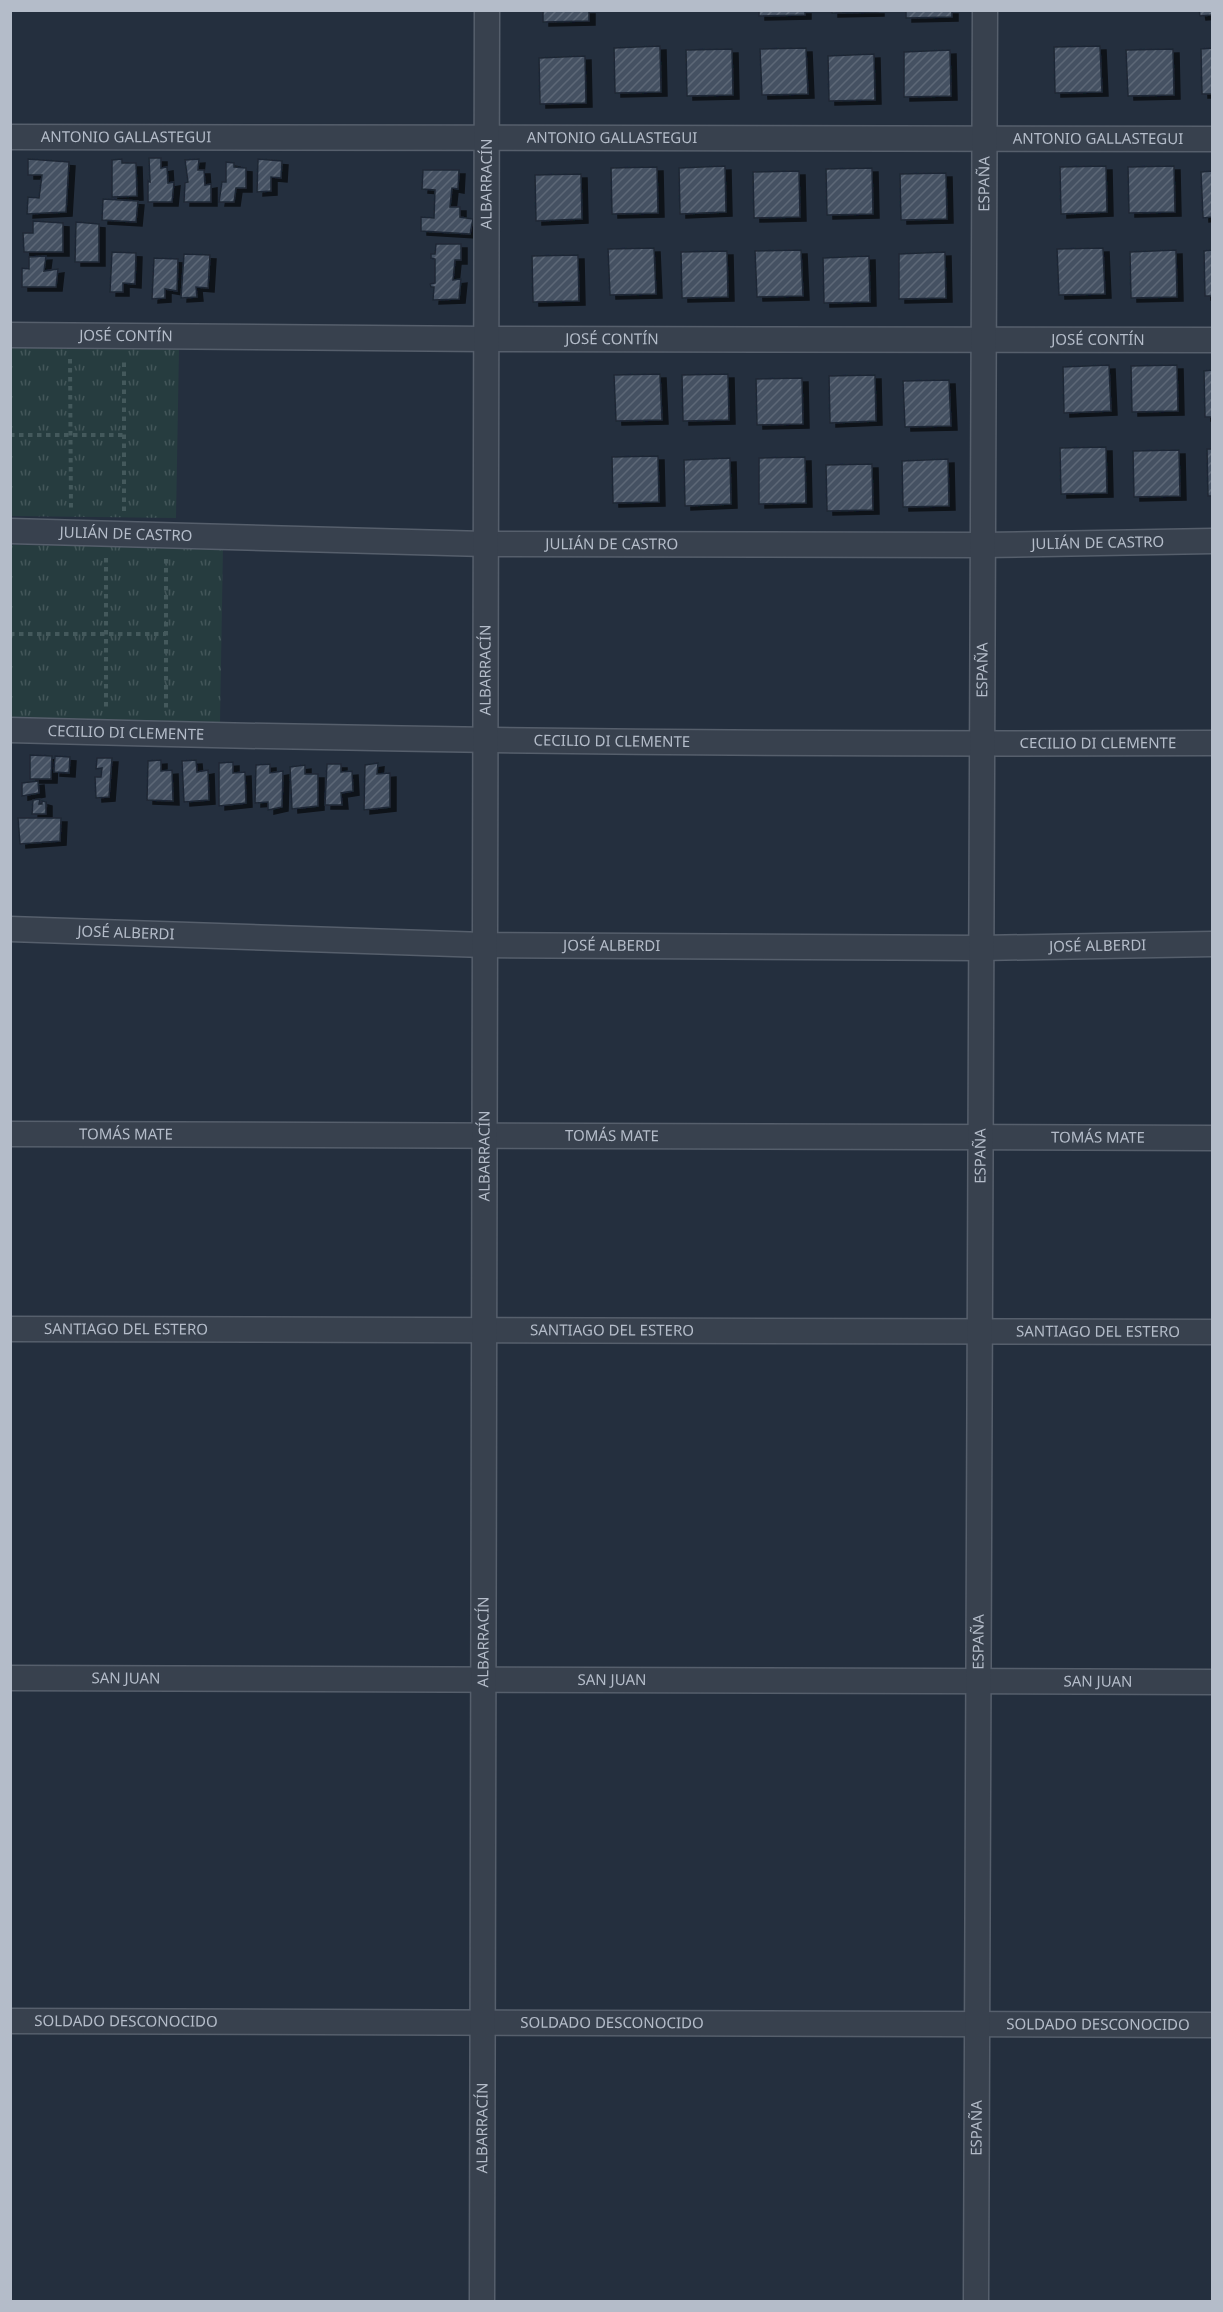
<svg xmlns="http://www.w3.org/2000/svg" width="1223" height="2312" viewBox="0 0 1223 2312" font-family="'Noto Sans',sans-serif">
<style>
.park{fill:url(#park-tufts)}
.building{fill:url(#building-hatch);stroke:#1f2835;stroke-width:1.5;filter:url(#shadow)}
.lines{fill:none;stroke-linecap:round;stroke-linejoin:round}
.street-casing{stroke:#565f6c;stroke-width:27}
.path{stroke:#44595c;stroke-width:4;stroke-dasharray:4.5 4.5;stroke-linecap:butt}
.street{stroke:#38414e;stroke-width:24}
.labels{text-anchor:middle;stroke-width:4.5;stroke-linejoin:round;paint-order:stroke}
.street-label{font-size:15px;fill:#b4bcc9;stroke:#1d2633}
</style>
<defs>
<pattern id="park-tufts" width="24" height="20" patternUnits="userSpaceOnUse" patternTransform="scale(1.5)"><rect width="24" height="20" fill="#263c3f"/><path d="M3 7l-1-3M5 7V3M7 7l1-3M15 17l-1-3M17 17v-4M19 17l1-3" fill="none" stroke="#435659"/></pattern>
<pattern id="building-hatch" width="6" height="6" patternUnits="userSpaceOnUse" patternTransform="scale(1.5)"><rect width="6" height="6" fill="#455162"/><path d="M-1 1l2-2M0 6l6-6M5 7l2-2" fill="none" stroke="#5d6877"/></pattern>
<filter id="shadow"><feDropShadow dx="6" dy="4" stdDeviation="0" flood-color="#0009"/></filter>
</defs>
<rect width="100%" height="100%" fill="#242f3e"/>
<g class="park">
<path d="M 11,346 L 179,349 L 176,518 L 11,516 Z"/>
<path d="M 11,545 L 223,547 L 220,722 L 11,719 Z"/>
</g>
<g class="building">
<path d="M 543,10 L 589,10 L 589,21 L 543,22 Z"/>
<path d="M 759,10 L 805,10 L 805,15 L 759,16 Z"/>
<path d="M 832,10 L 878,10 L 878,12 L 832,13 Z"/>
<path d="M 906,10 L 952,10 L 952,17 L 906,18 Z"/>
<path d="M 1199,10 L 1212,10 L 1212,15 L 1200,16 Z"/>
<path d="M 660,46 L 661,92 L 615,93 L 614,48 Z"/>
<path d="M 1100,46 L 1102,92 L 1055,93 L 1054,47 Z"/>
<path d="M 806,48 L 808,94 L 762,95 L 760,49 Z"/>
<path d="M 1212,48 L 1212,94 L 1202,94 L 1201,49 Z"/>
<path d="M 732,49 L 733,95 L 687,96 L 686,50 Z"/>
<path d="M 1173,49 L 1174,95 L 1128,96 L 1126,50 Z"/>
<path d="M 950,50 L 951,96 L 904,97 L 904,52 Z"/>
<path d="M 874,54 L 875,100 L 829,101 L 828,56 Z"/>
<path d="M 585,56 L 586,103 L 540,104 L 539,58 Z"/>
<path d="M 149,158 L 161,158 L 161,168 L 167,167 L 168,183 L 174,182 L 172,202 L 148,202 L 148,181 L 150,182 Z"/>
<path d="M 28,159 L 69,162 L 66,212 L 27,214 L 28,197 L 39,198 L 42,175 L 28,175 Z"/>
<path d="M 122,159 L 122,163 L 136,163 L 137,196 L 112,197 L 112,160 Z"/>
<path d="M 199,159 L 198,170 L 204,170 L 205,185 L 211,184 L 211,202 L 184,202 L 185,183 L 188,182 L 185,160 Z"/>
<path d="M 258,159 L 282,161 L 281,178 L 271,177 L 271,191 L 257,192 Z"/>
<path d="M 226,162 L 234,163 L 234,167 L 246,168 L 246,188 L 236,188 L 234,202 L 219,202 L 222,182 L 226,182 Z"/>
<path d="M 725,166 L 726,212 L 680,214 L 679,168 Z"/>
<path d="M 1106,166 L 1107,212 L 1061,214 L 1060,167 Z"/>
<path d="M 1174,166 L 1175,212 L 1129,213 L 1128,167 Z"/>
<path d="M 657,167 L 658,213 L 612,214 L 611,168 Z"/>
<path d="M 872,168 L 873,214 L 827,215 L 826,169 Z"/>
<path d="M 423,170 L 459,170 L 458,189 L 452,188 L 450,207 L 460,207 L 460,217 L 473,219 L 470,234 L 421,231 L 421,217 L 434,218 L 435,190 L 422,189 Z"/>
<path d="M 799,171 L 800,217 L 754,218 L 753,172 Z"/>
<path d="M 1212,171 L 1212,217 L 1203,218 L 1201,172 Z"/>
<path d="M 946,173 L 947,219 L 901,220 L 900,174 Z"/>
<path d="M 581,174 L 582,219 L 536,221 L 535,175 Z"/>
<path d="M 103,199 L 138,201 L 136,222 L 102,220 Z"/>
<path d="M 33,221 L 63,223 L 63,252 L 24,252 L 23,233 L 33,233 Z"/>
<path d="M 76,222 L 99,224 L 99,262 L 75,262 Z"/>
<path d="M 436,244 L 461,244 L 461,260 L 455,260 L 453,280 L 461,279 L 459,299 L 433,300 L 434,287 L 431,287 L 430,284 L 435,283 L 435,259 L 431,258 L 431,254 L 435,254 Z"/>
<path d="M 654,248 L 656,294 L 610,295 L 608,249 Z"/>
<path d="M 1103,248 L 1105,294 L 1059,295 L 1057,249 Z"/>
<path d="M 801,250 L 803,296 L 757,297 L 755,251 Z"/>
<path d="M 1176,250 L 1177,297 L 1131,298 L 1130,252 Z"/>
<path d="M 1212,250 L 1212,296 L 1205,296 L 1204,251 Z"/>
<path d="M 727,251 L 728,297 L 682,298 L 681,252 Z"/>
<path d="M 112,252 L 136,253 L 135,284 L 123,283 L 123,292 L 110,292 Z"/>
<path d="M 945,252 L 946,298 L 899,299 L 899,254 Z"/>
<path d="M 184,254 L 210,255 L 208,288 L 196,287 L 197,297 L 181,298 Z"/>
<path d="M 578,255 L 579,301 L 533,302 L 532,256 Z"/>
<path d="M 46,256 L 44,271 L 58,269 L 56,287 L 22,287 L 22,268 L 29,269 L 29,257 Z"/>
<path d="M 869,256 L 870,302 L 824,303 L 823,258 Z"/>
<path d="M 154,258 L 178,259 L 177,291 L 165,289 L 165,298 L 152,299 Z"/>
<path d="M 1109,365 L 1111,411 L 1064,413 L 1063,367 Z"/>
<path d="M 1177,365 L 1178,411 L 1132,412 L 1131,366 Z"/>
<path d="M 1212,370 L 1212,417 L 1205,417 L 1204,371 Z"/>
<path d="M 660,374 L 662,420 L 616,421 L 614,375 Z"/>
<path d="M 728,374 L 729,420 L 683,421 L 682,375 Z"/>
<path d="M 875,375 L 876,421 L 830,423 L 829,376 Z"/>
<path d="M 802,378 L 803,424 L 757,425 L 756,379 Z"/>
<path d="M 949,380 L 951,426 L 905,427 L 903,381 Z"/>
<path d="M 1106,447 L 1107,493 L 1061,494 L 1060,448 Z"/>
<path d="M 1207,449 L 1212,449 L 1212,496 L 1208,496 Z"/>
<path d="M 1179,450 L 1180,496 L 1134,497 L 1133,451 Z"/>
<path d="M 658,456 L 659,502 L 613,503 L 612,457 Z"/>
<path d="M 805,457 L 806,503 L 759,504 L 759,458 Z"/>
<path d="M 730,458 L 731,504 L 685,506 L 684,460 Z"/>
<path d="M 948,459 L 949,506 L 903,507 L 902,461 Z"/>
<path d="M 872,464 L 873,510 L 827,511 L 826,465 Z"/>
<path d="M 30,755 L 52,756 L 51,779 L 30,779 Z"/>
<path d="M 55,756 L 70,757 L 69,773 L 54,772 Z"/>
<path d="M 97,758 L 112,758 L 109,797 L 96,798 L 95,777 L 101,777 L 102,768 L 96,769 Z"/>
<path d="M 161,760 L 161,771 L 172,770 L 173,801 L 147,800 L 148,761 Z"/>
<path d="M 196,760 L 197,772 L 208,770 L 209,800 L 184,802 L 182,761 Z"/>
<path d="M 233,762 L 233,773 L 245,772 L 246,803 L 219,806 L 219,763 Z"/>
<path d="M 378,763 L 377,774 L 390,773 L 390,807 L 364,810 L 365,765 Z"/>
<path d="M 270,764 L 270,773 L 283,771 L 282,807 L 268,810 L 268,802 L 255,803 L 256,765 Z"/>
<path d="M 327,764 L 341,764 L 341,772 L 352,771 L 353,791 L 341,793 L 342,805 L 325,805 Z"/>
<path d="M 305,765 L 305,774 L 318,774 L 318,806 L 292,809 L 290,767 Z"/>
<path d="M 38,781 L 39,793 L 22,796 L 22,783 Z"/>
<path d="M 40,799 L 39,804 L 42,804 L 42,801 L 46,802 L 46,814 L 32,814 L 33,800 Z"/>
<path d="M 18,818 L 61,818 L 60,841 L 20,844 Z"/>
</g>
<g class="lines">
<defs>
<g id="street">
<path id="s1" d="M 10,137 L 1212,139"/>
<path id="s2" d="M 10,335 L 486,339 L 1212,340"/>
<path id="s3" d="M 10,531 L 485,544 L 983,545 L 1212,541"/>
<path id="s4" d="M 10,730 C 411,741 812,745 1212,743"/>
<path id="s5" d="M 10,929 L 484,945 L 981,948 L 1212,944"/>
<path id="s6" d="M 10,1134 L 1212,1138"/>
<path id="s7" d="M 10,1329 L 1212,1332"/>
<path id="s8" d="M 10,1678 L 1212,1682"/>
<path id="s9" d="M 10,2021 L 1212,2025"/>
<path id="s10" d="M 482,2302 L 487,10"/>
<path id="s11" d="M 976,2302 L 985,10"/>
</g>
</defs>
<use href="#street" class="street-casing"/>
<g class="path">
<path d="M 70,359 L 71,510"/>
<path d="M 10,435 L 124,435"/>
<path d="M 124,511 L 124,360"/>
<path d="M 106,558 L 106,709"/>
<path d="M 166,559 L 166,709"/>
<path d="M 10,634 L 166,634"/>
</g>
<use href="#street" class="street"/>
</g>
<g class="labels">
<g class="street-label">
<text dy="5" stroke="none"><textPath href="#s1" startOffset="116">ANTONIO GALLASTEGUI</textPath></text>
<text dy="5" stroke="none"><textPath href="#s1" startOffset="602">ANTONIO GALLASTEGUI</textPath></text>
<text dy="5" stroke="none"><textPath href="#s1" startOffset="1088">ANTONIO GALLASTEGUI</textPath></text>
<text dy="5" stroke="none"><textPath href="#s10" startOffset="2118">ALBARRACÍN</textPath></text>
<text dy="5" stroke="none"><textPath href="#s11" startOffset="2118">ESPAÑA</textPath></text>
<text dy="5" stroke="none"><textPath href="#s2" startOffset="116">JOSÉ CONTÍN</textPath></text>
<text dy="5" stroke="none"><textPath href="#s2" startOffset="602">JOSÉ CONTÍN</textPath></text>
<text dy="5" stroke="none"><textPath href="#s2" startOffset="1088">JOSÉ CONTÍN</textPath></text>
<text dy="5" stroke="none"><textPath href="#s3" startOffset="116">JULIÁN DE CASTRO</textPath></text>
<text dy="5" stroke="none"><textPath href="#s3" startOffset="1088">JULIÁN DE CASTRO</textPath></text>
<text dy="5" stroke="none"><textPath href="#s3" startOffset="602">JULIÁN DE CASTRO</textPath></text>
<text dy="5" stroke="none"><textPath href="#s10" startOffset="1632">ALBARRACÍN</textPath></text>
<text dy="5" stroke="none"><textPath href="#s11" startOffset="1632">ESPAÑA</textPath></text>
<text dy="5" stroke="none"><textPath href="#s4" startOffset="116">CECILIO DI CLEMENTE</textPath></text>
<text dy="5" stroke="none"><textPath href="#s4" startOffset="602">CECILIO DI CLEMENTE</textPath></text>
<text dy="5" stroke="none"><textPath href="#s4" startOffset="1088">CECILIO DI CLEMENTE</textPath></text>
<text dy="5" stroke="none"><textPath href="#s5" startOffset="116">JOSÉ ALBERDI</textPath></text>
<text dy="5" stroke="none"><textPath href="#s5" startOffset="602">JOSÉ ALBERDI</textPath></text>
<text dy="5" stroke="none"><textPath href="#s5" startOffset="1088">JOSÉ ALBERDI</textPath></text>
<text dy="5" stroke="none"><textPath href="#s6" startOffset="116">TOMÁS MATE</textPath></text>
<text dy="5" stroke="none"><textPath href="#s6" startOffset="602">TOMÁS MATE</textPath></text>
<text dy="5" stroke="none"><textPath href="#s6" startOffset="1088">TOMÁS MATE</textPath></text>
<text dy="5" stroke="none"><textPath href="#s10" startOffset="1146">ALBARRACÍN</textPath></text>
<text dy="5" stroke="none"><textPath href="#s11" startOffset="1146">ESPAÑA</textPath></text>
<text dy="5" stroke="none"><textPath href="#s7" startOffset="116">SANTIAGO DEL ESTERO</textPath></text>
<text dy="5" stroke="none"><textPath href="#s7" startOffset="602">SANTIAGO DEL ESTERO</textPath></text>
<text dy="5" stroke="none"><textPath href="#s7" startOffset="1088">SANTIAGO DEL ESTERO</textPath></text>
<text dy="5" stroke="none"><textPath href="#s10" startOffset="660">ALBARRACÍN</textPath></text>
<text dy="5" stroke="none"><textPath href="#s11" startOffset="660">ESPAÑA</textPath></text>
<text dy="5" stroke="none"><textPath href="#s8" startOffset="116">SAN JUAN</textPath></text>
<text dy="5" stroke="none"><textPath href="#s8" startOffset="602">SAN JUAN</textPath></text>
<text dy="5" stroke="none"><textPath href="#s8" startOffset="1088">SAN JUAN</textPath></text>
<text dy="5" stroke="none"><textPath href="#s9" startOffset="116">SOLDADO DESCONOCIDO</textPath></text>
<text dy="5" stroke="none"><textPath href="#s9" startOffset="602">SOLDADO DESCONOCIDO</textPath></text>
<text dy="5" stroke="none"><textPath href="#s9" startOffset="1088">SOLDADO DESCONOCIDO</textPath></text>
<text dy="5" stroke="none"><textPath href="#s10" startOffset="174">ALBARRACÍN</textPath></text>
<text dy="5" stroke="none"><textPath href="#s11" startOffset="174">ESPAÑA</textPath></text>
</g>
</g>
<rect width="1223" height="2312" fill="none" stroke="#b4bcc9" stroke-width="24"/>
</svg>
